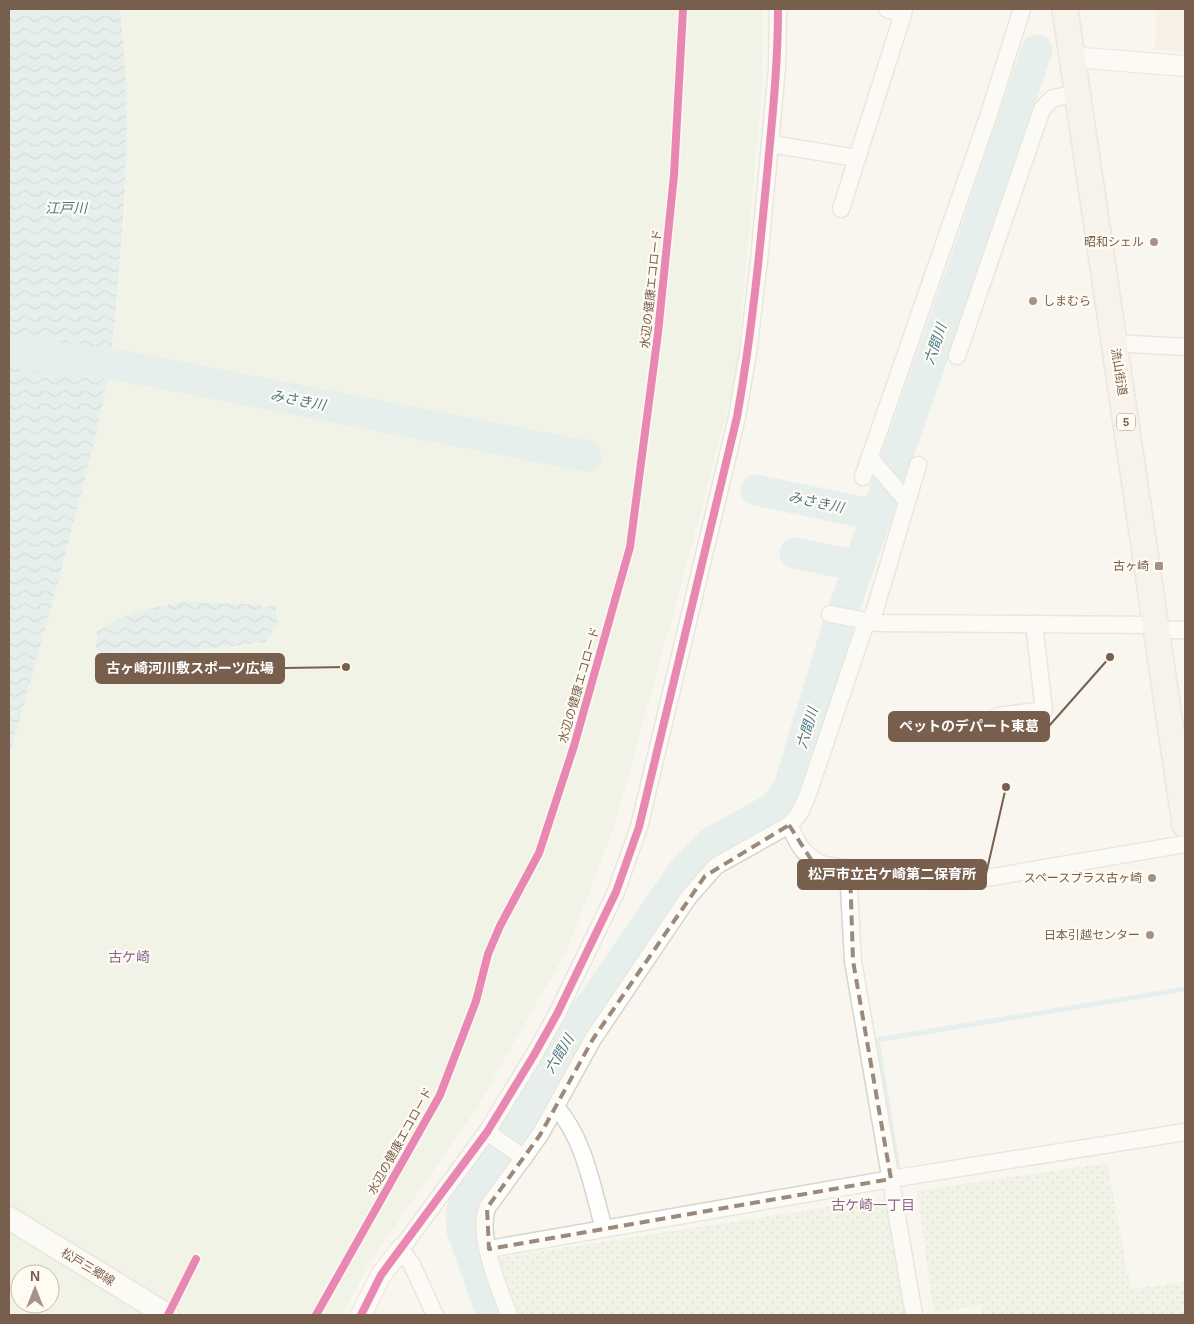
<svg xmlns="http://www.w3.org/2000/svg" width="1194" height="1324" viewBox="0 0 1194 1324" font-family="Helvetica,'Noto Sans JP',sans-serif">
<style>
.residential{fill:#f1e9dd}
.grass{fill:url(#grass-dots)}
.park{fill:#e5f0da;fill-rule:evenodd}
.water{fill:url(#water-waves)}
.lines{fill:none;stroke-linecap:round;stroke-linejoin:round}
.stream{stroke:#d0e6e9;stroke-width:5}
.river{stroke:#d0e6e9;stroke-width:31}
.minor-casing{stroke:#d8d3cd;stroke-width:19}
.tertiary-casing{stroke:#d8d3cd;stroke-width:22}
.secondary-casing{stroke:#d9d2cb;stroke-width:25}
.primary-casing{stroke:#dad2cc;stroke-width:28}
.minor{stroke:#fefefd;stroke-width:16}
.tertiary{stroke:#fefefd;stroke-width:20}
.secondary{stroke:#fefefd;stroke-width:22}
.primary{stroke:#f3efe7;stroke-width:25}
.cycleway-casing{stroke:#fffbf2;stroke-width:11}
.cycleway{stroke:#d6006c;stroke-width:8}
.marked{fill:none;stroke:#9c897b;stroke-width:4;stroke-dasharray:10 6;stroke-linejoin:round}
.poi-dot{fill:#a59486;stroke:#fffbf2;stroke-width:2}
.labels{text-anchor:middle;stroke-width:4.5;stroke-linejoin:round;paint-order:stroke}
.shield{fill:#fffbf2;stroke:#a08e7e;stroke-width:1}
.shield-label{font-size:11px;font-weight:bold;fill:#785f4d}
.poi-label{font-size:12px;fill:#785f4d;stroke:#fffbf2;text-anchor:end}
.street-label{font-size:12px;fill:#785f4d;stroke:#fffbf2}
.water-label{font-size:14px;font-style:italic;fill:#477b8b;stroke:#fffbf2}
.neighbourhood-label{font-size:14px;fill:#876694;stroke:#fffbf2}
.leader{fill:none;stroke:#785f4d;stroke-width:2}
.callout-dot{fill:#785f4d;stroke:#fffbf2;stroke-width:2}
.callout{fill:#785f4d;stroke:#785f4d;stroke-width:2}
.callout-label{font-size:14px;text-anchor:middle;font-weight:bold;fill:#fff}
</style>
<defs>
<pattern id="grass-dots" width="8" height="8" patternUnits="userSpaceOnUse" patternTransform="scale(1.25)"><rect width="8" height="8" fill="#e5f0da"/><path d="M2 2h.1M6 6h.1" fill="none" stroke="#bec6b3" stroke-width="1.8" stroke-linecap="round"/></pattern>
<pattern id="water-waves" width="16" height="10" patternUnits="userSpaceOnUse" patternTransform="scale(1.25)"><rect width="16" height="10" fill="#d0e6e9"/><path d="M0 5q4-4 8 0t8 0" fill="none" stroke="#aebebf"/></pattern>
</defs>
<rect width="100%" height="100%" fill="#f9f6ef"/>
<path class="residential" d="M 1157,9 L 1185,9 L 1185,51 L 1155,50 Z"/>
<g class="grass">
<path d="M 1107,1163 L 1131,1289 L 1185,1282 L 1185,1315 L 982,1315 L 980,1305 L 934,1314 L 917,1191 Z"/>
<path d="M 886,1198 L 905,1315 L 520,1315 L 499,1258 Z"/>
</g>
<path class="park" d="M 120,9 L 763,9 L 762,87 L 736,377 L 683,578 L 615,824 L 567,950 L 477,1108 L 372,1259 L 342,1315 L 9,1315 L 9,756 L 72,534 L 104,396 L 113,343 L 126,210 L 125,50 ZM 20,1274 L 50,1274 L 50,1304 L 20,1304 Z"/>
<g class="water">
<path d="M 9,9 L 120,9 C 131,99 127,193 118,283 C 115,321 112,360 104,397 C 78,518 43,637 9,756 Z"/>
<path d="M 181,602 L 247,604 L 276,607 L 277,623 L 266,642 L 112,660 L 96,649 L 97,631 L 135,612 Z"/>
</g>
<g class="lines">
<path class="stream" d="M 898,1169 L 877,1040 L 1185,989"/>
<g class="river">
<path d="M 9,352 L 118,365 L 586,456"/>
<path d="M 756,490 L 875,515"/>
<path d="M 795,553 L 858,566"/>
<path d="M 492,1315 L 462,1230 L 461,1213 L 465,1200 L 511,1135 L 578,1024 L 684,870 L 712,842 L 773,808 L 788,790 L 838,625 L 962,272 L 1037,50"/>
</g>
<defs>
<g id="minor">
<path d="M 887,9 L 903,14 L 904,9"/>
<path d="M 770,144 L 857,158"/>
<path d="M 841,209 L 903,14"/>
<path d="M 1114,343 L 1185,347"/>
<path d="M 957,356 L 1042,109 L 1053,98 L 1078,93"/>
<path d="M 870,458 L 906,500"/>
<path d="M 863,477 L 988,117 L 1022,9"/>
<path d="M 830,614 L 879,623 L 1157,625"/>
<path d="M 871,623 L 918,465"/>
<path d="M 1158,630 L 1185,630"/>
<path d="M 998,716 L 1044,710 L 1034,624"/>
<path d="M 789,825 C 798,843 803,857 824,865 L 932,881 L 969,881 L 1185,844"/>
<path d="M 850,869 L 849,888 L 853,961 L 914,1315"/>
<path d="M 556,1107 C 585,1140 592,1187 604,1229"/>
<path d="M 487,1132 L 524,1158"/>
<path d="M 489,1249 L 891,1179 L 1185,1132"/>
<path d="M 435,1315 L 412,1265 L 401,1249 L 487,1132 L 534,1055 L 557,1014 L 616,892 L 639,827 L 737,417 L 748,353 L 759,261 L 777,68 L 778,9"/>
<path d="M 509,1315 C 499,1287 477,1237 487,1208 L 540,1135 L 593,1039 L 688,898 L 716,866 L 789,825 L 799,814 L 807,797 L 866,622"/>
</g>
<g id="tertiary">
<path d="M 1072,57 L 1185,66"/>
<path d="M 361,1315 L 381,1275 L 401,1249"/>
</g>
<path id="secondary" d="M 9,1218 L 167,1315"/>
<path id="primary" d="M 1065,9 L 1185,825"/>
</defs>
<use href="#minor" class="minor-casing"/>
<use href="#tertiary" class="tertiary-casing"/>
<use href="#secondary" class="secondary-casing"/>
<use href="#primary" class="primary-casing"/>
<use href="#minor" class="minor"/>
<use href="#tertiary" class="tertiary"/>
<use href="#secondary" class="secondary"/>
<use href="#primary" class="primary"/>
<defs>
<g id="cycleway">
<path d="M 168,1315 L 196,1259"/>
<path d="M 316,1315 L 440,1095 L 476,1001 L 488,954 L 500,926 L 539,853 L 574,746 L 617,593 L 630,547 L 658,333 L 674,175 L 683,9"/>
<path d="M 361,1315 L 381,1275 L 487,1132 L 534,1055 L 557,1014 L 616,892 L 639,827 L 737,417 C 752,333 760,249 768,164 C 773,112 778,61 778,9"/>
</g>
</defs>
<use href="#cycleway" class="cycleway-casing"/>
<use href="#cycleway" class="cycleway"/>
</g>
<path d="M0 0H1194V1324H0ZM 789,825 L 812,861 L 850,869 L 853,961 L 891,1179 L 489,1249 L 487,1208 L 540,1135 L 593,1039 L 705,876 Z" fill="#f9f6ef" fill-opacity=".55" fill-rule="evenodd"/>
<path class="marked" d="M 789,825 L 812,861 L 850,869 L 853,961 L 891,1179 L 489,1249 L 487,1208 L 540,1135 L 593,1039 L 705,876 Z"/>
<g class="poi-dot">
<circle cx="1154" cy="242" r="5"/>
<circle cx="1033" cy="301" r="5"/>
<rect x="1154" y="561" width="10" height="10" rx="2.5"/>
<circle cx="1152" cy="878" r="5"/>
<circle cx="1150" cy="935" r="5"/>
</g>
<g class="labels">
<rect class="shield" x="1117" y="413.5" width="18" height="17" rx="4"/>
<g class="shield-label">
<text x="1126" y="426">5</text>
</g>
<g class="poi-label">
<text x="1144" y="246">昭和シェル</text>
<text x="1043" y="305" text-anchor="start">しまむら</text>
<text x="1149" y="570">古ヶ崎</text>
<text x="1142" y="882">スペースプラス古ヶ崎</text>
<text x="1140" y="939">日本引越センター</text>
</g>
<g class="street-label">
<text transform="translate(651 289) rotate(-84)" y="4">水辺の健康エコロード</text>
<text transform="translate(1119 372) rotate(81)" y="4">流山街道</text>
<text transform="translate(579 685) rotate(-74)" y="4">水辺の健康エコロード</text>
<text transform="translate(400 1141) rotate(-61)" y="4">水辺の健康エコロード</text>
<text transform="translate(88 1267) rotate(31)" y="4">松戸三郷線</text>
</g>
<g class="water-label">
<text x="66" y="213">江戸川</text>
<text transform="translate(935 344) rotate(-71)" y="5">六間川</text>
<text transform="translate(298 400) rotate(11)" y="5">みさき川</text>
<text transform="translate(816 502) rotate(12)" y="5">みさき川</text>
<text transform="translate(807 728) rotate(-73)" y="5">六間川</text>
<text transform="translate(559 1054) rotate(-59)" y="5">六間川</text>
</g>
<g class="neighbourhood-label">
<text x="129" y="962">古ケ崎</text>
<text x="873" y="1210">古ケ崎一丁目</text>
</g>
</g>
<path class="leader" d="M346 667L284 668M1110 657L1049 726M1006 787L986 874"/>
<g class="callout-dot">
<circle cx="346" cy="667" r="5"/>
<circle cx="1110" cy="657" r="5"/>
<circle cx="1006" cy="787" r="5"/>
</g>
<g class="callout">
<rect x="96" y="654" width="188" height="29" rx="5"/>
<rect x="889" y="712" width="160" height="29" rx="5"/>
<rect x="798" y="860" width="188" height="29" rx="5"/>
</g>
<g class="callout-label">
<text x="190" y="673">古ヶ崎河川敷スポーツ広場</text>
<text x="969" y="731">ペットのデパート東葛</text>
<text x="892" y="879">松戸市立古ケ崎第二保育所</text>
</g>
<rect width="1194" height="1324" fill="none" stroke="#785f4d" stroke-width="20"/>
<g transform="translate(35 1289)"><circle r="24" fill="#fffbf2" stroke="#c9bdb0"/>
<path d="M0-4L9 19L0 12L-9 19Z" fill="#a59486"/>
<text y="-8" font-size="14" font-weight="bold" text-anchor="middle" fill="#785f4d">N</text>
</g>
</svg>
